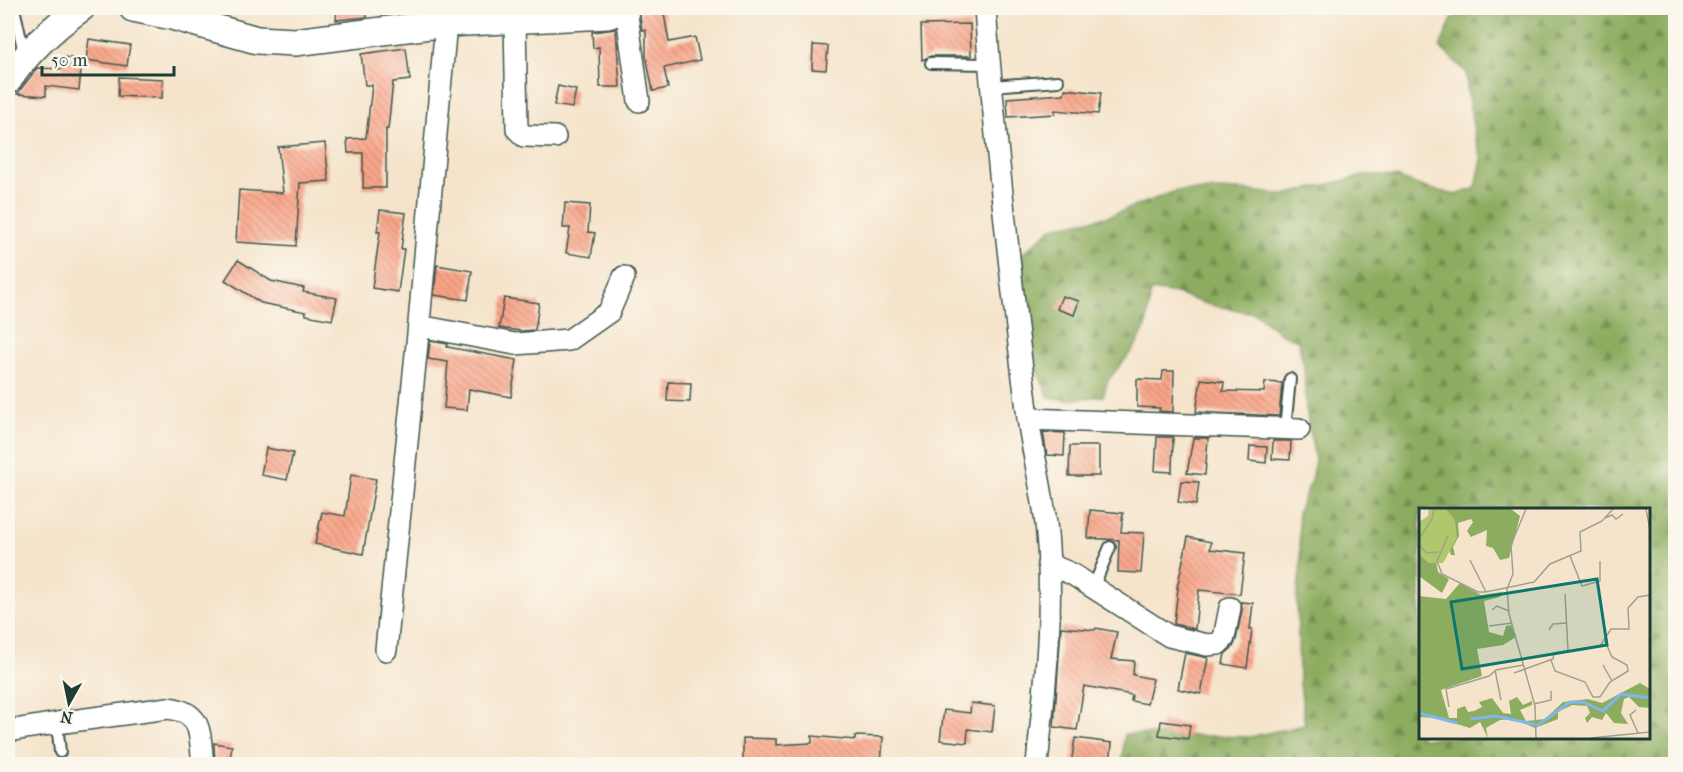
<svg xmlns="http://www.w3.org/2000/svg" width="1683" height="772" viewBox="0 0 1683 772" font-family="'IM FELL French Canon',serif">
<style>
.forest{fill:url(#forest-firs);stroke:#56744a;stroke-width:1.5;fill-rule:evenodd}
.building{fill:url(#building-back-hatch)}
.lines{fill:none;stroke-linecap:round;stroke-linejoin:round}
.service-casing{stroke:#3f564b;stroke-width:14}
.minor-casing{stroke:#3f564b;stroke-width:24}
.tertiary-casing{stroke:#3f564b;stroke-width:30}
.service{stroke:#fff;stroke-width:10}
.minor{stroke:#fff;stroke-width:21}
.tertiary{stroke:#fff;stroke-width:27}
.inset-river{fill:none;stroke:#7db7ee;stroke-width:3}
.inset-road{fill:none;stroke:#9fa18f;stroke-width:1.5}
.view{fill:#0f766e;fill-opacity:0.15;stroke:#0f766e;stroke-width:3}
.inset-edge{fill:none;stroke:#1f3d34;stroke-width:3}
</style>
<defs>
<pattern id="forest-firs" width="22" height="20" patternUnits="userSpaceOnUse" patternTransform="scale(1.5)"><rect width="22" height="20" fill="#8cac5f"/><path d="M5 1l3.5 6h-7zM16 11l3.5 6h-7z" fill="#728d4f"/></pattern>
<pattern id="building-back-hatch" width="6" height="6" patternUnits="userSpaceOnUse" patternTransform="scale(1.5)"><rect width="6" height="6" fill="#faa589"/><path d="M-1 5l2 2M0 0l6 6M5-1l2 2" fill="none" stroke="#ca8871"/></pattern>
</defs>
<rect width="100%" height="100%" fill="#fbf7ec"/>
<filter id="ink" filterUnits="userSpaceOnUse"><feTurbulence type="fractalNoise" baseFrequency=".0167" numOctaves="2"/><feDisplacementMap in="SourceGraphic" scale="12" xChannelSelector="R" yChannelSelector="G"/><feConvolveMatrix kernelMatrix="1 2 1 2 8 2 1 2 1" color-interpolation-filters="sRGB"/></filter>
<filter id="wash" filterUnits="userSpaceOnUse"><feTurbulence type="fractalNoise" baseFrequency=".008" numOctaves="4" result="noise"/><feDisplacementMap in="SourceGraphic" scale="24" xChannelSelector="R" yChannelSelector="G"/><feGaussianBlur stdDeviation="1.35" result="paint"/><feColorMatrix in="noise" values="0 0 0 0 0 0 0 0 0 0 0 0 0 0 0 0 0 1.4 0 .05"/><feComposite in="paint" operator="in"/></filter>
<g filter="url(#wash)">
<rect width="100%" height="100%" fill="#f5e4cb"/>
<path class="forest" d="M 1463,8 L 1675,8 L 1675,764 L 1122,764 L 1124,734 L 1250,737 L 1305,725 L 1299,674 L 1297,598 L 1301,562 L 1298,512 L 1310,484 L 1315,460 L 1306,409 L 1304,366 L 1298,340 L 1280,333 L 1255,313 L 1210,305 L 1176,294 L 1151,290 L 1146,327 L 1135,347 L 1108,380 L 1103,396 L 1067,400 L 1049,397 L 1026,346 L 1018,258 L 1053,227 L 1106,217 L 1176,191 L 1241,190 L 1285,195 L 1367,175 L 1396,177 L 1426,188 L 1456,195 L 1476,188 L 1482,159 L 1475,137 L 1468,97 L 1466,72 L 1440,47 L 1452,19 ZM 1420,509 L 1648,509 L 1648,738 L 1420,738 Z"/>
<g id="blocks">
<g class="building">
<path d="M 337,8 L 367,8 L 367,17 L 336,20 Z"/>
<path d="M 663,8 L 669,42 L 695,37 L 700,60 L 664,68 L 668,88 L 653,91 L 646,56 L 646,30 L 642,30 L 640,15 L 641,11 Z"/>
<path d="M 970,24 L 971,56 L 931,56 L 922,60 L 921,25 Z"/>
<path d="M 616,29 L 620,87 L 600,87 L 599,47 L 593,48 L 592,32 Z"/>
<path d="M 89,39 L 130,45 L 127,66 L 86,60 Z"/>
<path d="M 813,45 L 828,46 L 826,70 L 812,69 Z"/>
<path d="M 406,48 L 410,80 L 393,82 L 388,129 L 386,129 L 386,188 L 363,188 L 363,153 L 348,153 L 347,139 L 366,138 L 372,85 L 365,85 L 361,54 Z"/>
<path d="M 64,57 L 82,60 L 79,90 L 46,86 L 46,96 L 17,94 L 37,68 L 62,69 Z"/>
<path d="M 119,77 L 163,79 L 162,98 L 118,96 Z"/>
<path d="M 558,86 L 576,90 L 572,108 L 554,105 Z"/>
<path d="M 1065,89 L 1101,93 L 1098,114 L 1055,110 L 1055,114 L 1008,117 L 1007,98 L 1064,94 Z"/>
<path d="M 325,143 L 329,181 L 300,183 L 296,246 L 236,242 L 239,190 L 283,193 L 278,147 Z"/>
<path d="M 565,203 L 590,205 L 588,232 L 595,233 L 591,257 L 566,253 L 570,228 L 563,228 Z"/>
<path d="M 380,210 L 406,213 L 401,249 L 404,249 L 398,292 L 372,288 L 380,232 L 377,232 Z"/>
<path d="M 238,260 L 271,281 L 304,288 L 303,292 L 337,298 L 332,320 L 306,315 L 306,312 L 261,303 L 225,280 Z"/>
<path d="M 437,265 L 472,271 L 468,300 L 434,295 Z"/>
<path d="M 1062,296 L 1079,301 L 1074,315 L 1057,309 Z"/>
<path d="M 504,298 L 539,303 L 535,330 L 521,331 L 499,328 Z"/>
<path d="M 430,341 L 448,344 L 447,347 L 517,360 L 511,397 L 469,389 L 467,410 L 444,408 L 448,362 L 428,359 Z"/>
<path d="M 1163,371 L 1174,371 L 1173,412 L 1159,411 L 1160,408 L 1137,407 L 1137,379 L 1162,380 Z"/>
<path d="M 1201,379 L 1224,382 L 1223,391 L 1264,392 L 1265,382 L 1282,383 L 1279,416 L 1196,412 Z"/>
<path d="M 668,382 L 691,383 L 690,402 L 667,401 Z"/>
<path d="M 1043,432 L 1065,433 L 1064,456 L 1047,455 Z"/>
<path d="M 1157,437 L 1173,437 L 1172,472 L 1155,471 Z"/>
<path d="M 1193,438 L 1208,438 L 1205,475 L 1187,473 Z"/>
<path d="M 1273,441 L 1291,441 L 1290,460 L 1272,459 Z"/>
<path d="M 1070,446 L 1099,446 L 1099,476 L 1069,476 Z"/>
<path d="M 1250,446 L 1267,447 L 1266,463 L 1249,461 Z"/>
<path d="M 266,448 L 293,453 L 287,480 L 261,475 Z"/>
<path d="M 351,475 L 376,479 L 363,554 L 315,544 L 322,512 L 345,516 Z"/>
<path d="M 1181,481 L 1199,482 L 1196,505 L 1178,502 Z"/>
<path d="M 1090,510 L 1123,513 L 1121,532 L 1144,533 L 1141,573 L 1118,572 L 1119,540 L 1088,538 Z"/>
<path d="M 1188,537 L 1211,542 L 1210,549 L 1245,553 L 1240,594 L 1199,590 L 1195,629 L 1174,624 L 1178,588 L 1177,588 Z"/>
<path d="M 1241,602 L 1253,603 L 1250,629 L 1252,629 L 1247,668 L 1223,664 L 1225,654 L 1233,647 L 1236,640 L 1242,610 Z"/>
<path d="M 1061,627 L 1095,630 L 1096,628 L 1117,632 L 1111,659 L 1134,661 L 1133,675 L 1153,679 L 1147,704 L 1131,701 L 1132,695 L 1084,686 L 1077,730 L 1054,727 Z"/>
<path d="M 1185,653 L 1208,658 L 1201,694 L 1178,689 Z"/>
<path d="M 971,703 L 995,706 L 992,732 L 968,729 L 967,743 L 940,740 L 944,710 L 970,713 Z"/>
<path d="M 1161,721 L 1190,725 L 1188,739 L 1159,735 Z"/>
<path d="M 812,736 L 855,740 L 855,736 L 883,737 L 881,765 L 743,765 L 743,738 L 776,739 L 776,745 L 812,743 Z"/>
<path d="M 1075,738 L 1112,743 L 1110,765 L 1071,765 Z"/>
<path d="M 214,743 L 232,746 L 229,765 L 215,765 Z"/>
</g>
</g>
</g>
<g filter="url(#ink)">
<use href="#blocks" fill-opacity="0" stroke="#3f564b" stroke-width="1.5"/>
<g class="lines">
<defs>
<g id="service">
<path d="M 14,8 L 24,53"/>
<path d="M 931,63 L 989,64"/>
<path d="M 991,86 L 1058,81"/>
<path d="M 1285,429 L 1290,379"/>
<path d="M 1093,588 L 1110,547"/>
<path d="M 57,723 L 60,752"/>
</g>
<g id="minor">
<path d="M 626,8 L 639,101"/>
<path d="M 985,8 C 995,145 1011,281 1028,418 C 1033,456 1044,495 1047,534 C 1054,611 1045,688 1037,764"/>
<path d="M 515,20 L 517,129 L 524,136 L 555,137"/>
<path d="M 419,326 L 515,344 L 569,340 L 609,312 L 624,277"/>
<path d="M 1028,419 L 1299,429"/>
<path d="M 1048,564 L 1072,574 L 1169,636 L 1207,645 L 1218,644 L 1224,638 L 1230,608"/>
<path d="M 386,650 L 418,334 L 446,23"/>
<path d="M 8,731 L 57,723 L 168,708 C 204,712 199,735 203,764"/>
</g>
<g id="tertiary">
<path d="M 133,8 L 172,16 L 257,40 L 295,42 L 446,23 L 608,15 L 626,8"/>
<path d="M 8,80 C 28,51 52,28 81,8"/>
</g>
</defs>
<use href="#service" class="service-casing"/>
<use href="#minor" class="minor-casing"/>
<use href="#tertiary" class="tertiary-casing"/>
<use href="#service" class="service"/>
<use href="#minor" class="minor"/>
<use href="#tertiary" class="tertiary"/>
</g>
</g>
<g transform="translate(1419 508)">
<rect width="231" height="231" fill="#f5e4cb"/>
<path d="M 16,1 L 92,1 L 101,8 L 90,50 L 81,52 L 74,40 L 67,38 L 68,22 L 52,29 L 48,23 L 54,14 L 52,11 L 39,15 L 40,28 L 34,39 L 36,47 L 32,47 ZM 0,44 L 17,52 L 19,64 L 30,71 L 23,85 L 0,68 ZM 41,75 L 62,87 L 83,84 L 81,89 L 65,93 L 70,124 L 84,128 L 87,118 L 92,117 L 97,129 L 84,137 L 58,141 L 63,168 L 22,182 L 30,210 L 38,210 L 38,201 L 46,198 L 49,204 L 55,203 L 63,199 L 60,194 L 73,190 L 84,205 L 92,206 L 90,193 L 98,189 L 104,197 L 113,193 L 113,197 L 101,202 L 107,213 L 126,211 L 144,194 L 169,191 L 183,195 L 221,175 L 231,181 L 231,200 L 220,199 L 210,189 L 205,191 L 202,205 L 209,216 L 195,215 L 187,205 L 183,212 L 173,209 L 168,215 L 166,210 L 171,205 L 168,198 L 153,197 L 139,204 L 139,211 L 116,220 L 95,211 L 81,212 L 67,220 L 69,230 L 61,214 L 51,220 L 18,210 L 0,209 L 0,88 L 27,91 Z" fill="#8cac5f"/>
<path d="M 10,1 L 27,1 L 36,12 L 38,30 L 24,55 L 10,55 L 0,47 L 0,14 L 9,8 Z" fill="#b0c76b"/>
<path class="inset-river" d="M 0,205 L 38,215M 52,211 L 77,208 L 119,217 L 151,194 L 164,194 L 184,203 L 202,186 L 231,190"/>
<path class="inset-road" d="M 107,1 L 92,37 L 94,66 L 88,81 L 90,106 L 116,198 L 117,230M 227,1 L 231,22M 186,10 L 193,7 L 197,11 L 204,6M 29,28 L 18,53 L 23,66 L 59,84 L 67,84M 0,31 L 13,11 L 15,1M 0,37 L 8,45 L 20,44M 151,48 L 163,78 L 181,73 L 181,53M 51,52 L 67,84 L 115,74 L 131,56 L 162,43 L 161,24 L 183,13 L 194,1M 146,86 L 149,142M 73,102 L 78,98 L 90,103M 70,118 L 93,115M 130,122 L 134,116 L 148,115M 132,152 L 136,163 L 166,174 L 174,189 L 181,189 L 191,174 L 209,163 L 208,157 L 193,149 L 186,133M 184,157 L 193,173M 76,162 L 82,192M 95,165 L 134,151 L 135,145 L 181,138 L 192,121 L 210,121 L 209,100 L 219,89 L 231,87M 115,196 L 132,192 L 132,183M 30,199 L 27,181 L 70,168 L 77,162 L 104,157M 217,202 L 211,207 L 219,225M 172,230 L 231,224"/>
<path class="view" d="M 178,71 L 188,137 L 43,161 L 32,94 Z"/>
<rect width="231" height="231" class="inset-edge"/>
</g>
<rect width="1683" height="772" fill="none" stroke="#fbf7ec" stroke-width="30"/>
<g transform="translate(69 703) rotate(189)" stroke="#fbf7ec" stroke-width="4.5" paint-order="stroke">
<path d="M0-4.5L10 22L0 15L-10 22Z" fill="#1f3d34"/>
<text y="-9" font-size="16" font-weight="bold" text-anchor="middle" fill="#1f3d34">N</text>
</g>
<path d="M42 66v9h132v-9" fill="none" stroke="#1f3d34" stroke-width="3"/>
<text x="51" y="66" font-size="18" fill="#1f3d34" stroke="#fbf7ec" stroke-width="4.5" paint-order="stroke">50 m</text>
</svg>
